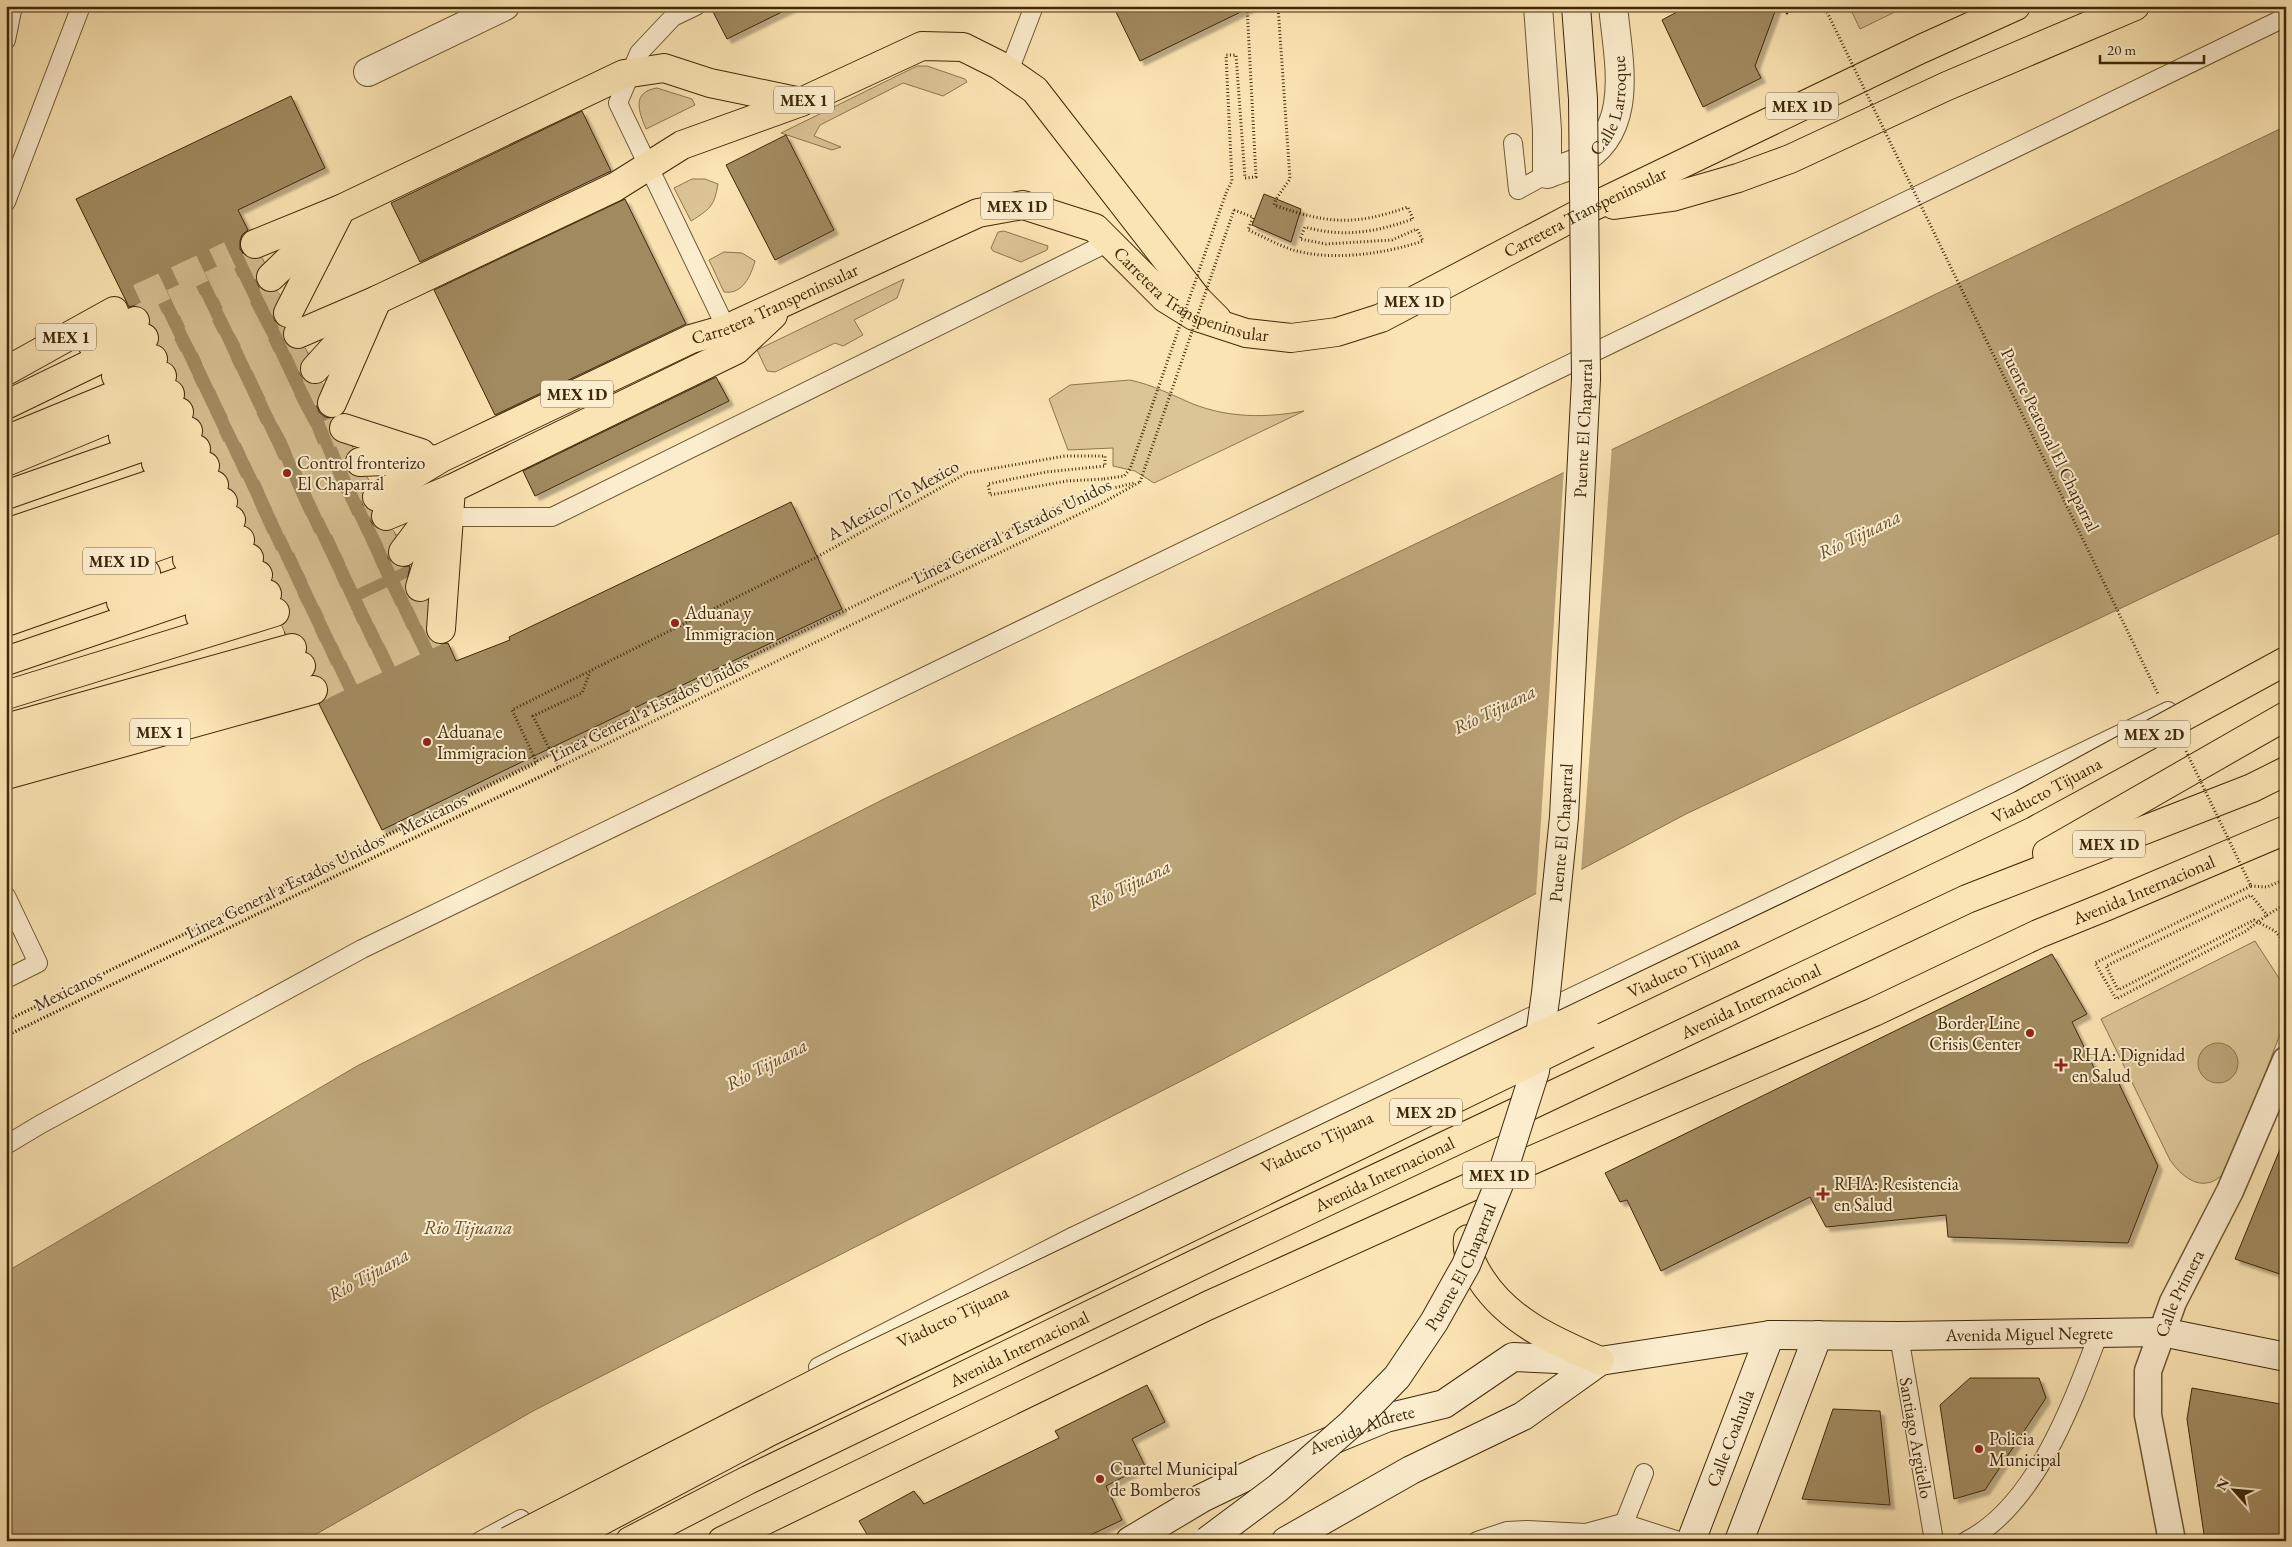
<svg xmlns="http://www.w3.org/2000/svg" width="2292" height="1547" viewBox="0 0 2292 1547" font-family="'EB Garamond',serif">
<style>
.green{fill:#dbc496;stroke:#8d764e}
.water{fill:#bba479;stroke:#89724b}
.pier{fill:#fbe4b3}
.building{fill:#a18a60;stroke:#3f2807;filter:url(#shadow)}
.lines{fill:none;stroke-linecap:round;stroke-linejoin:round}
.motorway-tunnel{stroke:#d5be91;stroke-width:28;stroke-dasharray:28 14;stroke-linecap:butt}
.service-casing{stroke:#6e5732;stroke-width:20}
.pedestrian-casing{stroke:#6e5732;stroke-width:29}
.minor-casing{stroke:#6e5732;stroke-width:30}
.tertiary-casing{stroke:#6e5732;stroke-width:30}
.secondary-casing{stroke:#3f2807;stroke-width:30}
.trunk-casing{stroke:#3f2807;stroke-width:30}
.motorway-casing{stroke:#3f2807;stroke-width:30}
.path{stroke:#3f2807;stroke-width:3;stroke-dasharray:1 2.5;stroke-linecap:butt}
.service{stroke:#fcedce;stroke-width:18}
.pedestrian{stroke:#fcedce;stroke-width:26}
.minor{stroke:#fcedce;stroke-width:28}
.tertiary{stroke:#fcedce;stroke-width:28}
.secondary{stroke:#fcedce;stroke-width:28}
.trunk{stroke:#fbe4b3;stroke-width:28}
.motorway{stroke:#fbe4b3;stroke-width:28}
.secondary-bridge-casing{stroke:#3f2807;stroke-width:30;stroke-linecap:butt}
.motorway-bridge-casing{stroke:#3f2807;stroke-width:30;stroke-linecap:butt}
.path-bridge{stroke:#3f2807;stroke-width:3;stroke-dasharray:1 2.5;stroke-linecap:butt}
.secondary-bridge{stroke:#fcedce;stroke-width:28}
.motorway-bridge{stroke:#fbe4b3;stroke-width:28}
.poi-dot{fill:#8f2418;stroke:#fcedce;stroke-width:2}
.labels{text-anchor:middle;stroke-width:4;stroke-linejoin:round;paint-order:stroke}
.shield{fill:#fcedce;stroke:#786343;stroke-width:1}
.shield-label{font-size:16px;font-weight:bold;fill:#3f2807}
.street-label{font-size:18px;fill:#3f2807;stroke:#fcedce}
.poi-label{font-size:18px;fill:#3f2807;stroke:#fcedce;text-anchor:start}
.water-label{font-size:19px;font-style:italic;fill:#644d29;stroke:#fcedce}
</style>
<defs>
<filter id="shadow"><feDropShadow dx="4.5" dy="4.5" stdDeviation="1" flood-color="#0004"/></filter>
</defs>
<rect width="100%" height="100%" fill="#fbe4b3"/>
<filter id="stains"><feTurbulence type="fractalNoise" baseFrequency=".004" numOctaves="4"/><feColorMatrix values="0 0 0 0 .2 0 0 0 0 .09 0 0 0 0 .02 0 0 0 .5 -.17"/></filter>
<radialGradient id="worn" r=".72"><stop offset=".6" stop-color="#630" stop-opacity="0"/><stop offset="1" stop-color="#630" stop-opacity=".3"/></radialGradient>
<g class="green">
<path d="M 1853,6 L 1907,6 L 1860,29 L 1850,8 Z"/>
<path d="M 917,66 L 927,66 L 965,79 L 967,82 L 943,96 L 903,83 L 820,125 L 814,136 L 841,147 L 832,150 L 781,133 Z"/>
<path d="M 657,88 L 692,99 L 695,105 L 646,129 C 639,112 631,92 657,88 Z"/>
<path d="M 692,179 L 705,179 L 718,184 C 714,207 710,209 691,221 L 674,188 Z"/>
<path d="M 1004,231 L 1045,245 L 1048,246 L 1047,250 L 1021,262 L 993,251 L 991,248 L 998,232 Z"/>
<path d="M 724,252 L 742,253 L 755,261 C 751,275 743,295 724,292 L 709,260 Z"/>
<path d="M 904,279 L 897,298 L 854,320 L 863,335 L 843,346 L 835,343 L 775,372 L 767,371 L 757,350 Z"/>
<path d="M 1130,380 C 1153,385 1172,395 1193,404 C 1229,418 1266,418 1304,411 L 1154,483 L 1135,471 L 1113,466 L 1113,448 L 1068,450 L 1049,399 L 1070,385 Z"/>
<path d="M 2255,941 L 2286,989 L 2286,1018 L 2232,1162 C 2213,1194 2189,1187 2170,1160 L 2101,1019 Z"/>
</g>
<g class="water">
<path d="M 2286,126 L 2286,530 L 1686,814 L 1199,1072 L 535,1410 L 304,1541 L 6,1541 L 6,1272 L 357,1066 L 886,798 Z"/>
<circle cx="2218" cy="1063" r="20"/>
</g>
<path class="pier" d="M 1612,445 L 1581,872 L 1536,896 L 1564,468 Z"/>
<g class="building">
<path d="M 710,6 L 794,6 L 727,39 Z"/>
<path d="M 1113,6 L 1253,6 L 1140,61 Z"/>
<path d="M 1688,6 L 1777,6 L 1755,66 L 1761,78 L 1703,107 L 1662,20 Z"/>
<path d="M 291,96 L 325,168 L 238,210 L 248,230 L 242,235 L 240,241 L 240,249 L 245,256 L 252,259 L 262,258 L 264,262 L 256,273 L 256,280 L 259,287 L 267,292 L 277,291 L 280,295 L 272,313 L 275,321 L 284,328 L 284,340 L 288,346 L 297,350 L 305,348 L 308,354 L 300,365 L 300,374 L 304,380 L 311,384 L 322,383 L 323,385 L 316,404 L 319,412 L 325,417 L 332,418 L 329,431 L 333,439 L 353,447 L 346,455 L 344,463 L 347,470 L 353,476 L 367,477 L 370,483 L 363,490 L 361,498 L 363,505 L 372,511 L 371,522 L 376,528 L 384,531 L 393,530 L 396,536 L 388,550 L 388,558 L 393,564 L 401,567 L 410,566 L 405,591 L 408,597 L 415,602 L 427,600 L 425,628 L 427,635 L 432,642 L 439,644 L 448,643 L 456,661 L 510,640 L 509,637 L 791,502 L 842,609 L 536,755 L 382,830 L 319,704 L 328,694 L 328,685 L 324,679 L 313,675 L 316,662 L 312,655 L 307,652 L 307,644 L 303,637 L 295,633 L 285,634 L 284,630 L 282,626 L 290,616 L 290,607 L 282,598 L 282,589 L 273,580 L 273,570 L 264,561 L 264,552 L 255,544 L 254,534 L 245,526 L 245,514 L 238,506 L 238,497 L 229,488 L 229,479 L 220,471 L 220,461 L 211,452 L 211,443 L 203,435 L 203,425 L 193,417 L 194,406 L 185,398 L 184,388 L 177,380 L 176,370 L 168,362 L 167,352 L 158,345 L 158,332 L 150,324 L 149,314 L 144,308 L 136,305 L 129,307 L 76,199 Z"/>
<path d="M 582,111 L 611,171 L 420,262 L 391,203 Z"/>
<path d="M 786,135 L 834,230 L 775,260 L 726,165 Z"/>
<path d="M 1264,194 L 1301,209 L 1291,242 L 1252,225 Z"/>
<path d="M 625,199 L 686,324 L 495,415 L 434,290 Z"/>
<path d="M 716,377 L 729,401 L 535,496 L 523,471 Z"/>
<path d="M 2052,954 L 2087,1014 L 2072,1022 L 2100,1080 L 2114,1073 L 2158,1166 L 2128,1243 L 1948,1237 L 1946,1215 L 1826,1227 L 1810,1197 L 1661,1271 L 1627,1200 L 1620,1202 L 1605,1173 Z"/>
<path d="M 2285,1137 L 2286,1137 L 2286,1276 L 2235,1259 Z"/>
<path d="M 1970,1378 L 2039,1378 L 2046,1398 L 1985,1490 L 1954,1499 L 1940,1405 Z"/>
<path d="M 1147,1385 L 1165,1422 L 1132,1439 L 1145,1466 L 1106,1486 L 1122,1520 L 1078,1541 L 871,1541 L 859,1521 L 914,1491 L 924,1504 L 1059,1438 L 1055,1431 Z"/>
<path d="M 2192,1388 L 2286,1405 L 2286,1541 L 2205,1541 L 2187,1419 Z"/>
<path d="M 1833,1409 L 1880,1411 L 1890,1505 L 1802,1499 Z"/>
</g>
<g class="lines">
<g class="motorway-tunnel">
<path d="M 139,298 L 230,255"/>
<path d="M 135,321 L 263,260"/>
<path d="M 144,338 L 271,277"/>
<path d="M 153,359 L 280,295"/>
<path d="M 162,376 L 226,346 L 288,313"/>
<path d="M 170,394 L 298,334"/>
<path d="M 179,412 L 307,352"/>
<path d="M 188,431 L 315,369"/>
<path d="M 196,449 L 324,386"/>
<path d="M 205,466 L 270,436 L 316,411"/>
<path d="M 214,485 L 280,454 L 344,428"/>
<path d="M 223,502 L 286,473 L 352,446"/>
<path d="M 231,520 L 355,465"/>
<path d="M 240,540 L 369,481"/>
<path d="M 249,558 L 365,503"/>
<path d="M 258,575 L 386,516"/>
<path d="M 267,594 L 395,534"/>
<path d="M 275,612 L 403,552"/>
<path d="M 284,630 L 350,599"/>
<path d="M 292,648 L 420,587"/>
<path d="M 301,666 L 430,606"/>
<path d="M 313,690 L 441,629"/>
</g>
<defs>
<g id="service">
<path d="M 696,6 L 673,17 L 639,53 L 618,103 L 730,336"/>
<path d="M 6,40 L 13,6"/>
<path d="M 1009,71 L 1034,6"/>
<path d="M 1513,143 L 1518,190 L 1547,174"/>
<path d="M 6,202 L 81,6"/>
<path d="M 439,517 L 552,517 L 1109,242"/>
<path d="M 6,896 L 38,963 L 6,979"/>
<path d="M 6,1145 L 41,1124 L 362,949 L 2286,17"/>
<path d="M 1899,1336 L 1934,1541"/>
<path d="M 818,1367 L 1074,1236 L 2168,711"/>
<path d="M 480,1541 L 521,1519"/>
<path d="M 1477,1541 L 1507,1531 L 1527,1530 L 1586,1533 L 1623,1523 L 1679,1541"/>
<path d="M 1617,1541 L 1644,1473"/>
<path d="M 1966,1541 C 2036,1506 2073,1401 2099,1333"/>
</g>
<g id="pedestrian">
<path id="s1" d="M 2172,1541 L 2148,1415 L 2148,1371 L 2173,1302 L 2230,1191 L 2286,1060"/>
</g>
<path id="minor" d="M 368,72 L 505,6"/>
<g id="tertiary">
<path id="s2" d="M 1538,6 L 1547,130 L 1547,174 C 1557,170 1567,167 1576,163 C 1637,133 1618,60 1613,6"/>
</g>
<g id="secondary">
<path id="s3" d="M 1130,1541 L 1202,1498 L 1262,1469 L 1386,1418 L 1444,1404 L 1513,1357 L 1600,1361 L 1770,1335 L 1899,1336 L 2162,1332 L 2286,1357"/>
<path d="M 1286,1541 L 1411,1470 L 1523,1416 L 1600,1361"/>
<path id="s4" d="M 1691,1541 L 1770,1335"/>
<path d="M 1739,1541 L 1818,1335"/>
</g>
<g id="trunk">
<path d="M 1468,1239 C 1466,1253 1473,1267 1481,1279 C 1509,1322 1554,1341 1600,1361"/>
<path id="s5" d="M 722,1541 L 1207,1306 L 1486,1180 L 1874,1012 L 2038,934 L 2107,906 L 2286,830"/>
</g>
<g id="motorway">
<path d="M 1614,205 L 1672,197 L 1738,178 L 1790,159 L 1947,86 L 2135,6"/>
<path d="M 255,244 L 341,209 L 624,74 L 664,68 L 710,83 L 801,102"/>
<path d="M 271,277 L 324,226"/>
<path d="M 288,313 L 341,209"/>
<path d="M 298,334 L 377,300 L 615,187 L 682,145 L 801,102 L 922,46 L 963,47 L 999,65 L 1035,90 L 1198,300 L 1217,319"/>
<path d="M 92,344 L 135,321"/>
<path d="M 315,369 L 361,318"/>
<path d="M 6,371 L 114,311"/>
<path d="M 116,376 L 153,359"/>
<path d="M 332,403 L 377,300"/>
<path d="M 6,405 L 144,338"/>
<path d="M 344,428 L 421,453"/>
<path d="M 123,436 L 179,412"/>
<path d="M 6,440 L 162,376"/>
<path d="M 6,462 L 170,394"/>
<path id="s6" d="M 360,462 L 439,459 L 691,339 L 726,329 L 978,213 L 1023,205 L 1095,228 L 1165,298 L 1194,316 L 1246,333 L 1291,338 L 1337,332 L 1381,318 L 1588,209 L 1921,49 L 2016,6"/>
<path d="M 156,463 L 196,449"/>
<path d="M 6,495 L 188,431"/>
<path d="M 377,497 L 438,460"/>
<path d="M 386,516 L 451,489 L 736,350 L 773,315"/>
<path d="M 6,533 L 205,466"/>
<path d="M 403,552 L 439,504"/>
<path d="M 6,557 L 214,485"/>
<path d="M 187,559 L 240,540"/>
<path d="M 6,578 L 223,502"/>
<path d="M 420,587 L 437,533"/>
<path d="M 6,601 L 231,520"/>
<path d="M 121,602 L 249,558"/>
<path d="M 200,616 L 267,594"/>
<path d="M 6,622 L 146,573"/>
<path d="M 441,629 L 451,489"/>
<path d="M 6,661 L 258,575"/>
<path d="M 6,695 L 275,612"/>
<path d="M 6,728 L 292,648"/>
<path d="M 6,750 L 301,666"/>
<path d="M 6,775 L 313,690"/>
<path d="M 2047,853 L 2286,716"/>
<path id="s7" d="M 630,1541 L 748,1480 L 1218,1253 L 1967,899 L 2252,788 L 2286,771"/>
</g>
</defs>
<use href="#service" class="service-casing"/>
<use href="#pedestrian" class="pedestrian-casing"/>
<use href="#minor" class="minor-casing"/>
<use href="#tertiary" class="tertiary-casing"/>
<use href="#secondary" class="secondary-casing"/>
<use href="#trunk" class="trunk-casing"/>
<use href="#motorway" class="motorway-casing"/>
<g class="path">
<path d="M 1785,6 L 1787,13 L 1801,6"/>
<path d="M 1226,193 L 1232,181 L 1226,55 L 1236,55 L 1245,178 L 1256,177 L 1247,6"/>
<path d="M 1234,210 L 1253,217 L 1248,230 C 1262,236 1276,244 1290,249 C 1330,262 1384,254 1423,241 L 1417,229 L 1392,240 L 1326,244 L 1300,239 L 1305,227 C 1344,238 1376,232 1413,219 L 1408,207 C 1354,226 1328,224 1274,205 L 1276,199 L 1290,179 L 1278,6"/>
<path d="M 2251,886 L 2267,887 L 2286,879"/>
<path d="M 2286,904 L 2267,915 L 2251,895 L 2106,966 L 2118,990 L 2254,920 L 2275,931 L 2286,944"/>
<path d="M 6,1021 L 537,763 L 512,710 L 817,557 L 967,473 L 1065,456 L 1105,456 L 1105,466 L 1046,472 L 988,484 L 990,495 L 1067,481 L 1104,479"/>
<path d="M 6,1036 L 559,768 L 533,716 L 582,693 L 590,672"/>
</g>
<use href="#service" class="service"/>
<use href="#pedestrian" class="pedestrian"/>
<use href="#minor" class="minor"/>
<use href="#tertiary" class="tertiary"/>
<use href="#secondary" class="secondary"/>
<use href="#trunk" class="trunk"/>
<use href="#motorway" class="motorway"/>
<defs>
<g id="secondary-bridge">
<path id="s8" d="M 1207,1541 L 1278,1488 L 1351,1424 L 1397,1377 L 1434,1322 L 1466,1265 L 1499,1184 L 1535,1071 L 1546,993 L 1564,817 L 1586,379 L 1583,99 L 1576,6"/>
</g>
<g id="motorway-bridge">
<path id="s9" d="M 508,1541 L 844,1369 L 2021,805 L 2286,661"/>
<path d="M 563,1541 L 769,1432 L 1588,1034"/>
</g>
</defs>
<use href="#secondary-bridge" class="secondary-bridge-casing"/>
<use href="#motorway-bridge" class="motorway-bridge-casing"/>
<g class="path-bridge">
<path d="M 1824,6 L 2158,694"/>
<path d="M 1104,479 L 1124,476 L 1130,469 L 1226,193"/>
<path d="M 1140,482 L 1234,210"/>
<path d="M 2186,751 L 2251,886 L 2095,963 L 2116,999 L 2246,931 L 2267,915"/>
<path d="M 6,1021 L 1077,497 L 1134,483"/>
<path d="M 6,1036 L 1104,502 L 1140,482"/>
</g>
<use href="#secondary-bridge" class="secondary-bridge"/>
<use href="#motorway-bridge" class="motorway-bridge"/>
</g>
<g class="poi-dot">
<circle cx="287" cy="473" r="5"/>
<circle cx="675" cy="623" r="5"/>
<circle cx="427" cy="742" r="5"/>
<circle cx="2030" cy="1033" r="5"/>
<path d="M2058.5 1057.5h5v5h5v5h-5v5h-5v-5h-5v-5h5z"/>
<path d="M1820.5 1186.5h5v5h5v5h-5v5h-5v-5h-5v-5h5z"/>
<circle cx="1979" cy="1449" r="5"/>
<circle cx="1100" cy="1479" r="5"/>
</g>
<g class="labels">
<g class="shield">
<rect x="774" y="86.5" width="60" height="27" rx="4"/>
<rect x="1766" y="92.5" width="72" height="27" rx="4"/>
<rect x="981" y="192.5" width="72" height="27" rx="4"/>
<rect x="1378" y="287.5" width="72" height="27" rx="4"/>
<rect x="36" y="323.5" width="60" height="27" rx="4"/>
<rect x="541" y="380.5" width="72" height="27" rx="4"/>
<rect x="83" y="547.5" width="72" height="27" rx="4"/>
<rect x="130" y="718.5" width="60" height="27" rx="4"/>
<rect x="2118" y="720.5" width="72" height="27" rx="4"/>
<rect x="2073" y="830.5" width="72" height="27" rx="4"/>
<rect x="1390" y="1098.5" width="72" height="27" rx="4"/>
<rect x="1463" y="1161.5" width="72" height="27" rx="4"/>
</g>
<g class="shield-label">
<text x="804" y="106">MEX 1</text>
<text x="1802" y="112">MEX 1D</text>
<text x="1017" y="212">MEX 1D</text>
<text x="1414" y="307">MEX 1D</text>
<text x="66" y="343">MEX 1</text>
<text x="577" y="400">MEX 1D</text>
<text x="119" y="567">MEX 1D</text>
<text x="160" y="738">MEX 1</text>
<text x="2154" y="740">MEX 2D</text>
<text x="2109" y="850">MEX 1D</text>
<text x="1426" y="1118">MEX 2D</text>
<text x="1499" y="1181">MEX 1D</text>
</g>
<g class="street-label">
<text dy="6" stroke="none"><textPath href="#s2" startOffset="271">Calle Larroque</textPath></text>
<text dy="6" stroke="none"><textPath href="#s6" startOffset="1349">Carretera Transpeninsular</textPath></text>
<text dy="6" stroke="none"><textPath href="#s6" startOffset="914">Carretera Transpeninsular</textPath></text>
<text dy="6" stroke="none"><textPath href="#s6" startOffset="449">Carretera Transpeninsular</textPath></text>
<text dy="6" stroke="none"><textPath href="#s8" startOffset="1234">Puente El Chaparral</textPath></text>
<text transform="translate(2050 440) rotate(64)" y="6">Puente Peatonal El Chaparral</text>
<text transform="translate(893 500) rotate(-29)" y="6">A Mexico/To Mexico</text>
<text transform="translate(1012 531) rotate(-26)" y="6">Linea General a Estados Unidos</text>
<text transform="translate(649 709) rotate(-26)" y="6">Linea General a Estados Unidos</text>
<text dy="6" stroke="none"><textPath href="#s9" startOffset="1712">Viaducto Tijuana</textPath></text>
<text transform="translate(433 814) rotate(-26)" y="6">Mexicanos</text>
<text dy="6" stroke="none"><textPath href="#s8" startOffset="829">Puente El Chaparral</textPath></text>
<text transform="translate(285 886) rotate(-26)" y="6">Linea General a Estados Unidos</text>
<text dy="6" stroke="none"><textPath href="#s5" startOffset="1564">Avenida Internacional</textPath></text>
<text dy="6" stroke="none"><textPath href="#s9" startOffset="1308">Viaducto Tijuana</textPath></text>
<text transform="translate(68 990) rotate(-26)" y="6">Mexicanos</text>
<text dy="6" stroke="none"><textPath href="#s7" startOffset="1244">Avenida Internacional</textPath></text>
<text dy="6" stroke="none"><textPath href="#s9" startOffset="902">Viaducto Tijuana</textPath></text>
<text dy="6" stroke="none"><textPath href="#s7" startOffset="839">Avenida Internacional</textPath></text>
<text dy="6" stroke="none"><textPath href="#s8" startOffset="379">Puente El Chaparral</textPath></text>
<text dy="6" stroke="none"><textPath href="#s1" startOffset="256">Calle Primera</textPath></text>
<text dy="6" stroke="none"><textPath href="#s9" startOffset="498">Viaducto Tijuana</textPath></text>
<text dy="6" stroke="none"><textPath href="#s3" startOffset="946">Avenida Miguel Negrete</textPath></text>
<text dy="6" stroke="none"><textPath href="#s7" startOffset="434">Avenida Internacional</textPath></text>
<text dy="6" stroke="none"><textPath href="#s3" startOffset="258">Avenida Aldrete</textPath></text>
<text dy="6" stroke="none"><textPath href="#s4" startOffset="110">Calle Coahuila</textPath></text>
<text transform="translate(1916 1438) rotate(80)" y="6">Santiago Argüello</text>
</g>
<g class="poi-label">
<text x="297" y="469">Control fronterizo<tspan x="297" dy="21">El Chaparral</tspan></text>
<text x="685" y="619">Aduana y<tspan x="685" dy="21">Immigracion</tspan></text>
<text x="437" y="738">Aduana e<tspan x="437" dy="21">Immigracion</tspan></text>
<text x="2020" y="1029" text-anchor="end">Border Line<tspan x="2020" dy="21">Crisis Center</tspan></text>
<text x="2072" y="1061">RHA: Dignidad<tspan x="2072" dy="21">en Salud</tspan></text>
<text x="1834" y="1190">RHA: Resistencia<tspan x="1834" dy="21">en Salud</tspan></text>
<text x="1989" y="1445">Policia<tspan x="1989" dy="21">Municipal</tspan></text>
<text x="1110" y="1475">Cuartel Municipal<tspan x="1110" dy="21">de Bomberos</tspan></text>
</g>
<g class="water-label">
<text transform="translate(1859 534) rotate(-26)" y="7">Río Tijuana</text>
<text transform="translate(1494 709) rotate(-26)" y="7">Río Tijuana</text>
<text transform="translate(1129 884) rotate(-26)" y="7">Río Tijuana</text>
<text transform="translate(766 1064) rotate(-28)" y="7">Río Tijuana</text>
<text x="468" y="1234">Rio Tijuana</text>
<text transform="translate(368 1274) rotate(-29)" y="7">Río Tijuana</text>
</g>
</g>
<rect width="2292" height="1547" fill="none" stroke="#fbe4b3" stroke-width="25"/>
<rect x="8" y="8" width="2277" height="1532" fill="none" stroke="#3f2807" stroke-width="2.5"/>
<rect x="12" y="12" width="2267" height="1522" fill="none" stroke="#3f2807"/>
<g transform="translate(2234 1490) rotate(297)" stroke="#fcedce" stroke-width="4" paint-order="stroke">
<path d="M0-4L9 19L0 12L-9 19Z" fill="#3f2807"/>
<text y="-8" font-size="14" font-weight="bold" text-anchor="middle" fill="#3f2807">N</text>
</g>
<path d="M2100 55v8h104v-8" fill="none" stroke="#3f2807" stroke-width="2.5"/>
<text x="2107" y="55" font-size="15" fill="#3f2807" stroke="#fcedce" stroke-width="4" paint-order="stroke">20 m</text>
<rect width="100%" height="100%" filter="url(#stains)"/>
<rect width="100%" height="100%" fill="url(#worn)"/>
</svg>
